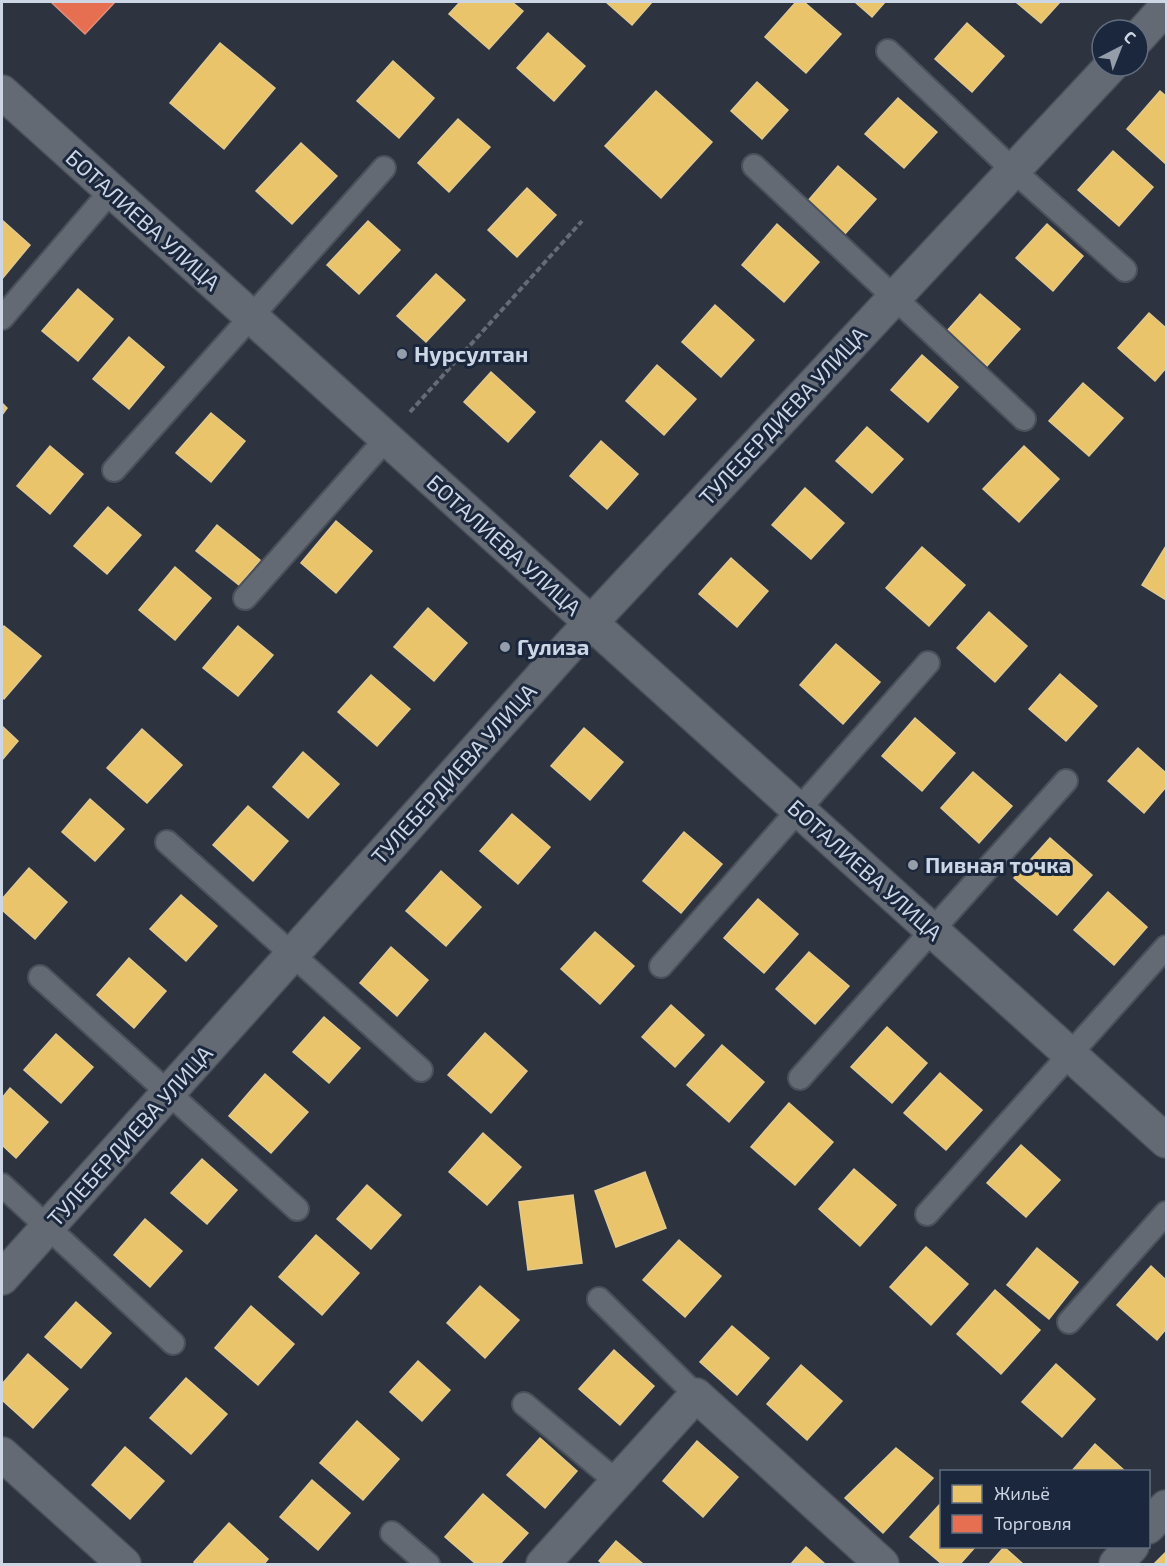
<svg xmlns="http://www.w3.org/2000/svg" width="1168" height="1566" viewBox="0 0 1168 1566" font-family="'Exo 2',sans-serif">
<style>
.homes{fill:#e9c46a;stroke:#e1c98f;stroke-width:1.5}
.shops{fill:#e76f51;stroke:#df8e7d;stroke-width:1.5}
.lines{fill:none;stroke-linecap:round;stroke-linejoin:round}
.lane-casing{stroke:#4a515b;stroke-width:26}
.street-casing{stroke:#4a515b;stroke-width:36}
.secondary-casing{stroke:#4a515b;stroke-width:36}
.path{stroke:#666b75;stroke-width:4;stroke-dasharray:6 3;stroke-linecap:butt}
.lane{stroke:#646a73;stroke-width:22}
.street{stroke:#646a73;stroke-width:33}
.secondary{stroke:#646a73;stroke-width:33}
.poi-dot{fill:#959dab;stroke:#1b273d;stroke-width:2}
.labels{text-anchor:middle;stroke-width:6;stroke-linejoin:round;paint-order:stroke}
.street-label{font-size:22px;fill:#cdd6e5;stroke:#1b273d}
.poi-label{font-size:22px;font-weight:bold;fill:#cdd6e5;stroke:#1b273d;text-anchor:start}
</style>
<rect width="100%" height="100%" fill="#2d3440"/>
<g class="homes">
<path d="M 460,2 L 512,2 L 523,11 L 489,49 L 449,14 Z"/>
<path d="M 606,2 L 652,2 L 632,25 Z"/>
<path d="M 796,2 L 804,2 L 841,34 L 806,73 L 765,37 Z"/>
<path d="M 855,2 L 885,2 L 872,17 Z"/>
<path d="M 1016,2 L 1060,2 L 1041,23 Z"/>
<path d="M 967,23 L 1004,56 L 972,92 L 935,59 Z"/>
<path d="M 548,33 L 585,66 L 554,101 L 517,68 Z"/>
<path d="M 220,43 L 275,88 L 224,149 L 170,103 Z"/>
<path d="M 393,61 L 434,98 L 399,138 L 357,101 Z"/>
<path d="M 757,82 L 788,110 L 762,139 L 731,111 Z"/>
<path d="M 656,91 L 712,142 L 661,198 L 605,146 Z"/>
<path d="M 1160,91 L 1166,96 L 1166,164 L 1127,129 Z"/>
<path d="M 898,98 L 937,132 L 904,168 L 865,134 Z"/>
<path d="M 458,119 L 490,147 L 449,192 L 418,163 Z"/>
<path d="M 301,143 L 337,176 L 292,224 L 256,191 Z"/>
<path d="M 1113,151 L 1153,187 L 1119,226 L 1078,190 Z"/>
<path d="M 838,166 L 876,199 L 844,235 L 807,202 Z"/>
<path d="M 527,188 L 556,215 L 517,257 L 488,230 Z"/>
<path d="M 2,220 L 30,245 L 2,279 Z"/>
<path d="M 368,221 L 400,250 L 359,294 L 327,265 Z"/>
<path d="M 777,224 L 819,262 L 784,302 L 742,265 Z"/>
<path d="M 1047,224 L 1083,256 L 1053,291 L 1016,258 Z"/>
<path d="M 436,274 L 465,300 L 426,342 L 397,316 Z"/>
<path d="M 78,289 L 113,319 L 78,361 L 42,331 Z"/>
<path d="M 980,294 L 1020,329 L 987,366 L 947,331 Z"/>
<path d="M 715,305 L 754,340 L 721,377 L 682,342 Z"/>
<path d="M 1149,313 L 1166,328 L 1166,368 L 1155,381 L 1118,348 Z"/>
<path d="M 129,337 L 164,367 L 129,409 L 93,379 Z"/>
<path d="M 922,355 L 958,387 L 928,422 L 891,390 Z"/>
<path d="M 657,365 L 696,399 L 664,435 L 626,401 Z"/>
<path d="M 491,372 L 535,412 L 508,442 L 464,402 Z"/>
<path d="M 1083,383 L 1123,418 L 1089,456 L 1049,421 Z"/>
<path d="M 2,403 L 7,408 L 2,415 Z"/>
<path d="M 211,413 L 245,441 L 211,482 L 176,453 Z"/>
<path d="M 867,427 L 903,459 L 872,493 L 836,461 Z"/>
<path d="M 601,441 L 638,474 L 607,509 L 570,476 Z"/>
<path d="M 50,446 L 83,474 L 50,514 L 17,486 Z"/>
<path d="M 1024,446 L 1059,479 L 1019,522 L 983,489 Z"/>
<path d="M 805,488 L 844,523 L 811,559 L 772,525 Z"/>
<path d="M 108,507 L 141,535 L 107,574 L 74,546 Z"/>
<path d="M 336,521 L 372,551 L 336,593 L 301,563 Z"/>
<path d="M 217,525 L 260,560 L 239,585 L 196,551 Z"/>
<path d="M 1166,546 L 1166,600 L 1142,585 Z"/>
<path d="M 922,547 L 965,585 L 929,626 L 886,588 Z"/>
<path d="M 731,558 L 768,591 L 737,627 L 699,594 Z"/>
<path d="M 175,567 L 211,598 L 175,640 L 139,610 Z"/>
<path d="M 428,608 L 467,643 L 434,681 L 394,647 Z"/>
<path d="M 989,612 L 1027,646 L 995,682 L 957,648 Z"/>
<path d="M 4,626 L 41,656 L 4,699 L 2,697 L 2,629 Z"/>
<path d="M 238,626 L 273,655 L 238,696 L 203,668 Z"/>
<path d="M 836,644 L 880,682 L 843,724 L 800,685 Z"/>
<path d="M 1060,674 L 1097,706 L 1066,741 L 1029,709 Z"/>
<path d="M 371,675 L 410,709 L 377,746 L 338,712 Z"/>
<path d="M 915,718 L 955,753 L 922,791 L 882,756 Z"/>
<path d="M 2,726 L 18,741 L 2,760 Z"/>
<path d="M 584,728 L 623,762 L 590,800 L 551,766 Z"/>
<path d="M 142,729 L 182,765 L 147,803 L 107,768 Z"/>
<path d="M 1138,748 L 1166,773 L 1166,787 L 1144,813 L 1108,781 Z"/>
<path d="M 303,752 L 339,784 L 308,818 L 273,787 Z"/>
<path d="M 973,772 L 1012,806 L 979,843 L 941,808 Z"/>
<path d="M 90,799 L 124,829 L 95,861 L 62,832 Z"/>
<path d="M 248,806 L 288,841 L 253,881 L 213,845 Z"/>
<path d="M 512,814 L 550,847 L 518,884 L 480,851 Z"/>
<path d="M 684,832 L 722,864 L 681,913 L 643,881 Z"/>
<path d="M 1050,838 L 1092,875 L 1057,915 L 1014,878 Z"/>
<path d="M 29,868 L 67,902 L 35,939 L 2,910 L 2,899 Z"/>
<path d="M 441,871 L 481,907 L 446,946 L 406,911 Z"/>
<path d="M 1108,892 L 1147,927 L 1114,965 L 1074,930 Z"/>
<path d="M 181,895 L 217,926 L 186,961 L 150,929 Z"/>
<path d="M 758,899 L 798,934 L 764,973 L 724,938 Z"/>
<path d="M 595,932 L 634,966 L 600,1004 L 561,969 Z"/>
<path d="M 391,947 L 428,980 L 397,1016 L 360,983 Z"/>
<path d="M 809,952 L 849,986 L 815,1024 L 776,989 Z"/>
<path d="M 129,958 L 166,991 L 134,1028 L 97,995 Z"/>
<path d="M 671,1005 L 704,1035 L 675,1067 L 642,1037 Z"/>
<path d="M 324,1017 L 360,1048 L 329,1083 L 293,1052 Z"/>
<path d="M 887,1027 L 927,1063 L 892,1103 L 851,1067 Z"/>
<path d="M 485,1033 L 527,1071 L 491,1113 L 448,1075 Z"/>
<path d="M 56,1034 L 93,1067 L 61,1103 L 24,1070 Z"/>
<path d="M 722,1045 L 764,1082 L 729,1122 L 687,1085 Z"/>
<path d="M 940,1073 L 982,1110 L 946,1150 L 904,1113 Z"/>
<path d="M 265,1074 L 308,1112 L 271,1153 L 229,1116 Z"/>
<path d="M 10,1088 L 48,1122 L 16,1158 L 2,1145 L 2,1098 Z"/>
<path d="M 789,1103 L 833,1142 L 795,1185 L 751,1147 Z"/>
<path d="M 483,1133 L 521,1167 L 487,1205 L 449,1172 Z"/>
<path d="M 1021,1145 L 1060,1180 L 1026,1217 L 987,1183 Z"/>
<path d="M 202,1159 L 237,1190 L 207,1224 L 171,1193 Z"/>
<path d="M 854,1169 L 896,1205 L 860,1246 L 819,1209 Z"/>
<path d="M 645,1172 L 666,1228 L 616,1247 L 595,1191 Z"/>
<path d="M 367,1185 L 401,1215 L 371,1249 L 337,1219 Z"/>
<path d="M 573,1195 L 582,1263 L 528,1270 L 519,1202 Z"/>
<path d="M 145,1219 L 182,1251 L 150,1287 L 114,1255 Z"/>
<path d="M 316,1235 L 359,1273 L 322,1315 L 279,1277 Z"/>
<path d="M 679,1240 L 721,1276 L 685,1317 L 643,1280 Z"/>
<path d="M 926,1247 L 968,1284 L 931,1325 L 890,1287 Z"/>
<path d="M 1037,1248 L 1078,1282 L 1049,1319 L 1007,1285 Z"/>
<path d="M 1151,1266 L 1166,1280 L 1166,1329 L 1157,1340 L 1117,1305 Z"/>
<path d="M 480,1286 L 519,1320 L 485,1358 L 447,1323 Z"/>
<path d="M 995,1290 L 1040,1330 L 1001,1374 L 957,1334 Z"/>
<path d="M 76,1302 L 111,1333 L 81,1368 L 45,1337 Z"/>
<path d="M 251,1306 L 294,1344 L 258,1385 L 215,1348 Z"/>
<path d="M 732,1326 L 769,1358 L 737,1395 L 700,1362 Z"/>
<path d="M 614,1350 L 654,1386 L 620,1425 L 579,1389 Z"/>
<path d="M 28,1354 L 68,1389 L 33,1428 L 2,1400 L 2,1384 Z"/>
<path d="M 418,1361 L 450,1390 L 422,1421 L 390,1392 Z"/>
<path d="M 1056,1364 L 1095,1399 L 1062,1437 L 1022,1402 Z"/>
<path d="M 801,1365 L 842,1401 L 807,1440 L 767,1404 Z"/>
<path d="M 186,1378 L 227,1414 L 191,1454 L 150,1418 Z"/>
<path d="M 357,1421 L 399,1459 L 363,1500 L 320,1463 Z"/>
<path d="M 540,1438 L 577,1471 L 545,1508 L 507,1475 Z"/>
<path d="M 697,1441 L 738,1477 L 703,1517 L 663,1481 Z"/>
<path d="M 1095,1444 L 1126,1472 L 1071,1472 Z"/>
<path d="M 125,1447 L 164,1481 L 130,1519 L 92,1485 Z"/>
<path d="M 896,1448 L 933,1478 L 883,1533 L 845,1498 Z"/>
<path d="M 312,1480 L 350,1513 L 318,1550 L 280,1517 Z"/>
<path d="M 483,1494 L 528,1533 L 500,1564 L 476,1564 L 445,1537 Z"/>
<path d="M 942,1502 L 942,1546 L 976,1546 L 960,1564 L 942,1564 L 910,1537 Z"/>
<path d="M 229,1523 L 268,1559 L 264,1564 L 196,1564 L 194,1562 Z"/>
<path d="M 616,1541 L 643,1564 L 603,1564 L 599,1561 Z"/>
<path d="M 806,1547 L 825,1564 L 791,1564 Z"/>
<path d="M 1004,1547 L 1023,1564 L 989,1564 Z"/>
<path d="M 1166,1552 L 1166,1564 L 1154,1564 Z"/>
</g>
<path class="shops" d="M 51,2 L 115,2 L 85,34 Z"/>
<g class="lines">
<defs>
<g id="lane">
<path d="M 888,51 L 1014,171 L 1125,270"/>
<path d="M 754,166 L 1024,419"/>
<path d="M 2,318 L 111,191"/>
<path d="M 114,470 L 384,168"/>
<path d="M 245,598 L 386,439"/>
<path d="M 167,842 L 421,1070"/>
<path d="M 661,966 L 928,663"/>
<path d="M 40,977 L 297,1209"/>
<path d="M 800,1078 L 1066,781"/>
<path d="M 2,1185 L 173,1343"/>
<path d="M 927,1214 L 1166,947"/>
<path d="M 599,1299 L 696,1395"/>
<path d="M 1069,1322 L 1166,1213"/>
<path d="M 524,1404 L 616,1481"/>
<path d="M 392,1533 L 428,1564"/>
</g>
<g id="street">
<path d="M 1138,38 L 1166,7"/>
<path d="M 2,1278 L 571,644 L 1111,66"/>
<path d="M 2,1454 L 124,1564"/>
<path d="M 1148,1527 L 1166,1507"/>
<path d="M 543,1564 L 696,1395 L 882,1564"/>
<path d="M 1116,1564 L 1132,1546"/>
</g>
<path id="secondary" d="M 2,92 L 1166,1141"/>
</defs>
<use href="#lane" class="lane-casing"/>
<use href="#street" class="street-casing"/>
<use href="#secondary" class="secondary-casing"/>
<path class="path" d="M 410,412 L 582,221"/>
<use href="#lane" class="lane"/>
<use href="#street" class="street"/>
<use href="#secondary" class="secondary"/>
</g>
<g class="poi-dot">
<circle cx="402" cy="354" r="6"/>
<circle cx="505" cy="647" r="6"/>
<circle cx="913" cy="865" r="6"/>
</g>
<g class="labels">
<g class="street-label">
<text transform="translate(143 220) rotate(42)" y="8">БОТАЛИЕВА УЛИЦА</text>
<text transform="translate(783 416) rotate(-47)" y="8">ТУЛЕБЕРДИЕВА УЛИЦА</text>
<text transform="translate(504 545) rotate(42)" y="8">БОТАЛИЕВА УЛИЦА</text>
<text transform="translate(454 774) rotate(-48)" y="8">ТУЛЕБЕРДИЕВА УЛИЦА</text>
<text transform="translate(865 870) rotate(42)" y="8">БОТАЛИЕВА УЛИЦА</text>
<text transform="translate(130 1136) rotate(-48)" y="8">ТУЛЕБЕРДИЕВА УЛИЦА</text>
</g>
<g class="poi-label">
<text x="414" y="362">Нурсултан</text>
<text x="517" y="655">Гулиза</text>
<text x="925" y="873">Пивная точка</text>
</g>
</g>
<rect width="1168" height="1566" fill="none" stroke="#cdd6e5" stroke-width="6"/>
<rect x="940" y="1470" width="210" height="78" fill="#1b273d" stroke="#626d80" stroke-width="1.5"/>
<rect x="952" y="1485" width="30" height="18" fill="#e9c46a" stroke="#626d80" stroke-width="1.5"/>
<text x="994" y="1500" font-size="18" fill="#cdd6e5">Жильё</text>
<rect x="952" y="1515" width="30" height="18" fill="#e76f51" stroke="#626d80" stroke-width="1.5"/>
<text x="994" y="1530" font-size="18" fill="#cdd6e5">Торговля</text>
<g transform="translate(1120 48) rotate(42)"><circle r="28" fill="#1b273d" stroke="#626d80" stroke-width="1.5"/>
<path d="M0-4.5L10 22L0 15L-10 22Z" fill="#959dab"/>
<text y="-9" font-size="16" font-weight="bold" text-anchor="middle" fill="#cdd6e5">С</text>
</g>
</svg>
